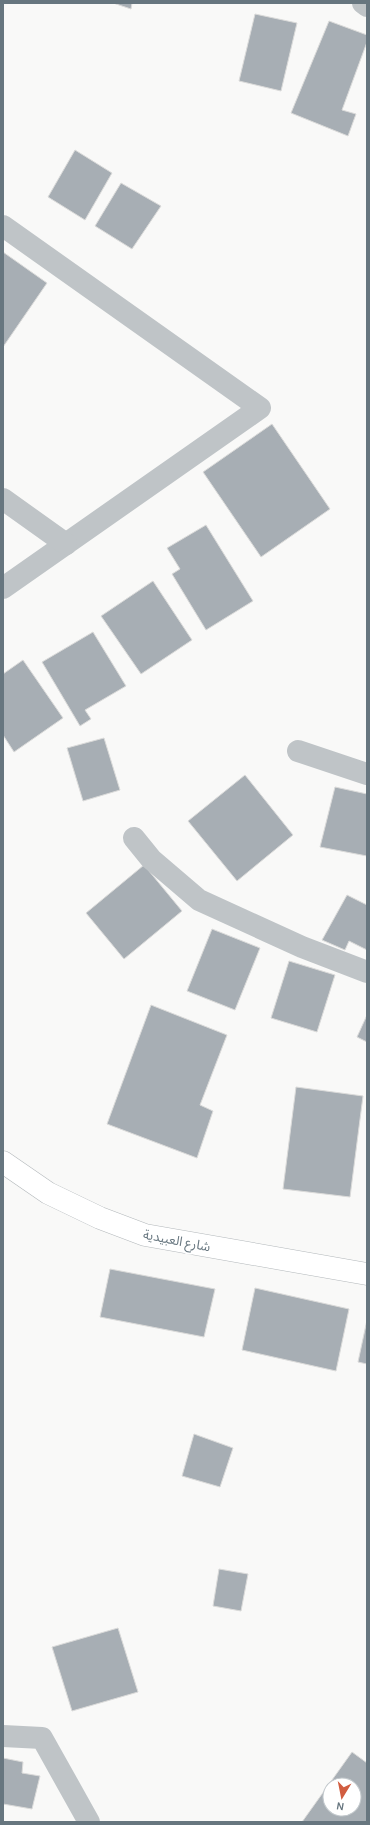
<svg xmlns="http://www.w3.org/2000/svg" width="370" height="1825" viewBox="0 0 370 1825" font-family="Karla,'Noto Sans Arabic',sans-serif">
<style>
.building{fill:#a7aeb4;stroke:#dbdbda;fill-rule:evenodd}
.lines{fill:none;stroke-linecap:round;stroke-linejoin:round}
.major-casing{stroke:#b3b8bb;stroke-width:23}
.minor{stroke:#bfc4c7;stroke-width:22}
.major{stroke:#fff;stroke-width:22}
.labels{text-anchor:middle;stroke-width:4;stroke-linejoin:round;paint-order:stroke}
.street-label{font-size:13px;fill:#67767f;stroke:#fff}
</style>
<rect width="100%" height="100%" fill="#f9f9f8"/>
<g class="building">
<path d="M 113,3 L 132,3 L 131,9 Z"/>
<path d="M 255,14 L 297,23 L 281,91 L 239,81 Z"/>
<path d="M 329,21 L 367,35 L 367,42 L 342,110 L 356,114 L 348,136 L 291,113 Z"/>
<path d="M 75,150 L 112,173 L 85,220 L 48,197 Z"/>
<path d="M 121,183 L 161,206 L 132,249 L 95,226 Z"/>
<path d="M 3,252 L 47,283 L 3,347 Z"/>
<path d="M 272,424 L 330,509 L 261,557 L 203,472 Z"/>
<path d="M 206,525 L 253,601 L 206,630 L 172,574 L 180,569 L 167,548 Z"/>
<path d="M 153,581 L 192,640 L 141,674 L 101,616 Z"/>
<path d="M 93,632 L 126,686 L 85,710 L 91,719 L 80,726 L 42,662 Z"/>
<path d="M 23,660 L 63,718 L 14,752 L 3,735 L 3,674 Z"/>
<path d="M 104,738 L 120,790 L 83,801 L 67,748 Z"/>
<path d="M 245,775 L 293,835 L 237,881 L 188,821 Z"/>
<path d="M 335,787 L 367,794 L 367,856 L 320,847 Z"/>
<path d="M 144,865 L 182,911 L 124,959 L 86,913 Z"/>
<path d="M 347,895 L 367,905 L 367,950 L 349,941 L 345,950 L 322,940 Z"/>
<path d="M 212,929 L 260,948 L 235,1010 L 187,991 Z"/>
<path d="M 289,961 L 335,975 L 317,1032 L 271,1018 Z"/>
<path d="M 151,1005 L 227,1035 L 200,1105 L 213,1111 L 197,1158 L 107,1124 Z"/>
<path d="M 367,1015 L 367,1042 L 357,1037 Z"/>
<path d="M 296,1087 L 363,1096 L 350,1197 L 283,1189 Z"/>
<path d="M 110,1269 L 215,1289 L 204,1337 L 100,1317 Z"/>
<path d="M 255,1288 L 349,1309 L 336,1371 L 242,1350 Z"/>
<path d="M 367,1320 L 367,1364 L 358,1362 Z"/>
<path d="M 194,1434 L 233,1448 L 220,1487 L 182,1476 Z"/>
<path d="M 219,1569 L 248,1574 L 241,1611 L 213,1606 Z"/>
<path d="M 118,1628 L 138,1692 L 72,1711 L 52,1647 Z"/>
<path d="M 352,1752 L 367,1763 L 367,1822 L 302,1822 ZM 330,1785 L 354,1785 L 354,1809 L 330,1809 Z"/>
<path d="M 3,1758 L 23,1762 L 22,1773 L 40,1776 L 32,1809 L 3,1804 Z"/>
</g>
<g class="lines">
<defs>
<path id="major" d="M 3,1162 L 48,1193 L 100,1218 L 145,1235 L 367,1274"/>
</defs>
<use href="#major" class="major-casing"/>
<g class="minor">
<path d="M 363,3 L 367,6"/>
<path d="M 3,226 L 260,408 L 3,588"/>
<path d="M 3,499 L 66,544"/>
<path d="M 298,751 L 367,774"/>
<path d="M 134,838 L 151,859 L 199,900 L 302,947 L 367,972"/>
<path d="M 3,1736 L 42,1738 L 89,1822"/>
</g>
<use href="#major" class="major"/>
</g>
<g class="labels">
<g class="street-label">
<text transform="translate(177 1240) rotate(11)" y="5">شارع العبيدية</text>
</g>
</g>
<rect width="370" height="1825" fill="none" stroke="#67767f" stroke-width="8"/>
<g transform="translate(342 1797) rotate(190)"><circle r="19" fill="#ffffff" stroke="#c2c8cc"/>
<path d="M0-3L7 15L0 10L-7 15Z" fill="#d15d40"/>
<text y="-6" font-size="11" font-weight="bold" text-anchor="middle" fill="#67767f">N</text>
</g>
</svg>
